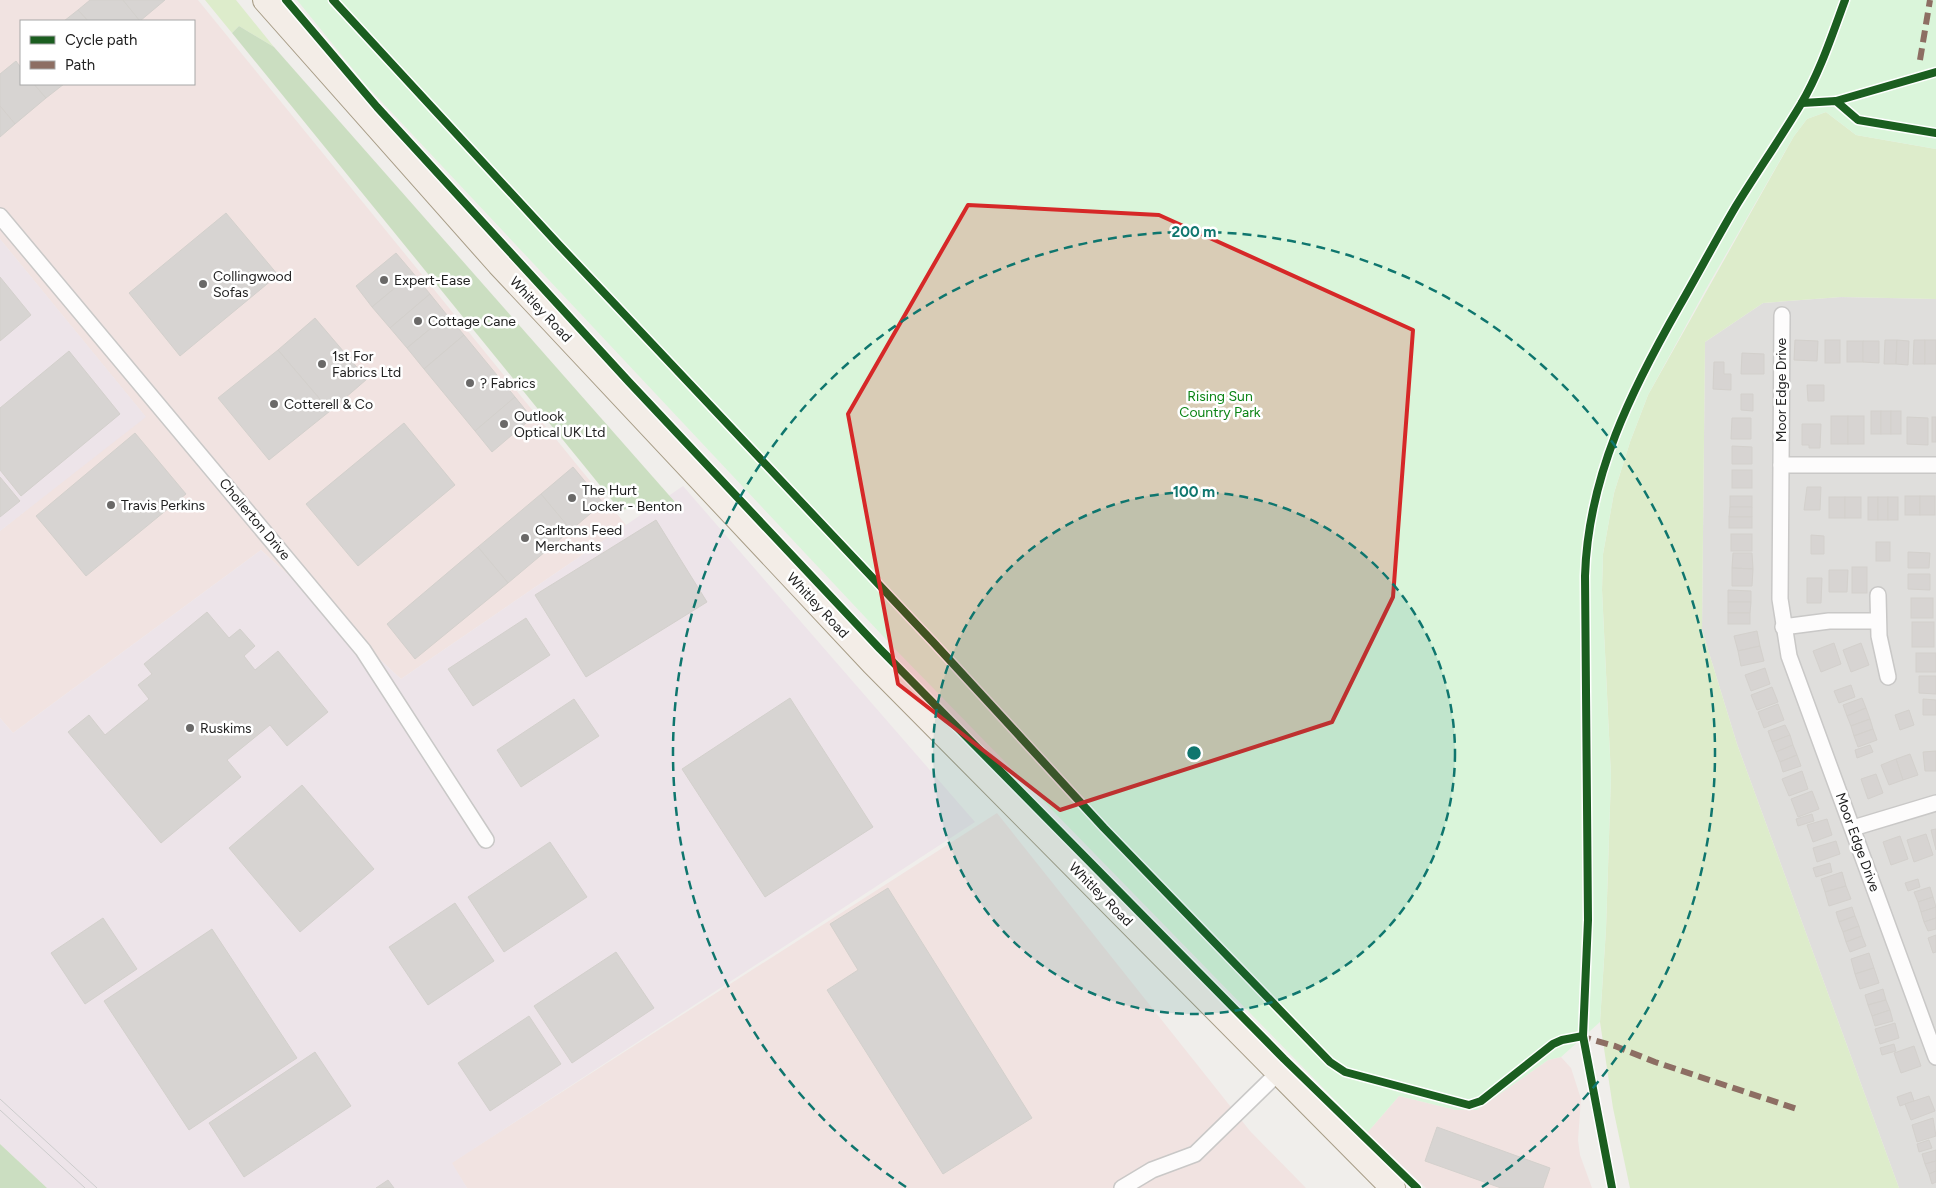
<svg xmlns="http://www.w3.org/2000/svg" width="1936" height="1188" viewBox="0 0 1936 1188" font-family="Figtree,sans-serif">
<style>
.residential{fill:#dfdedc}
.commercial{fill:#f1e3e1;fill-rule:evenodd}
.industrial{fill:#ede4e9}
.grass{fill:#ddeccb}
.forest{fill:#cbdec1}
.park{fill:#daf5da}
.building{fill:#d7d4d2;stroke:#d3d0cc}
.lines{fill:none;stroke-linecap:round;stroke-linejoin:round}
.street-casing{stroke:#c9c8c7;stroke-width:18}
.primary-casing{stroke:#a79c86;stroke-width:26}
.street{stroke:#fdfcfc;stroke-width:15}
.primary{stroke:#f3ede7;stroke-width:24}
.tram{stroke:#ccc;stroke-width:1}
.quiet{stroke:#8d6e63;stroke-width:6;stroke-dasharray:12 6;stroke-linecap:butt}
.cycleway-casing{stroke:#fff;stroke-width:11}
.cycleway{stroke:#1b5e20;stroke-width:8}
.marked{fill:#d62828;fill-opacity:0.2;stroke:#d62828;stroke-width:4;stroke-linejoin:round}
.ring{fill:none;stroke:#0f766e;stroke-width:2.5;stroke-dasharray:9 6}
.poi-dot{fill:#6a6968;stroke:#fff;stroke-width:2}
.labels{text-anchor:middle;stroke-width:5;stroke-linejoin:round;paint-order:stroke}
.poi-label{font-size:14px;fill:#222;stroke:#fff;text-anchor:start}
.street-label{font-size:14px;fill:#222;stroke:#fff}
.park-label{font-size:14px;fill:#0c8416;stroke:#fff}
.centre{fill:#0f766e;stroke:#fff;stroke-width:2.5}
.ring-label{font-size:15px;text-anchor:middle;font-weight:bold;fill:#0f766e;stroke:#fff;stroke-width:5;stroke-linejoin:round;paint-order:stroke}
</style>
<rect width="100%" height="100%" fill="#f0eeeb"/>
<path class="residential" d="M 1841,297 L 1936,299 L 1936,1188 L 1899,1188 L 1737,744 L 1702,630 L 1705,342 L 1763,303 Z"/>
<g class="commercial">
<path d="M 0,0 L 198,0 L 626,525 L 401,679 L 261,550 L 13,733 L 0,718 L 0,531 L 145,416 L 0,239 ZM 21,21 L 194,21 L 194,84 L 21,84 Z"/>
<path d="M 997,813 L 1250,1131 L 1306,1188 L 467,1188 L 451,1163 Z"/>
<path d="M 1561,1057 L 1571,1068 L 1581,1099 L 1578,1140 L 1580,1155 L 1592,1188 L 1426,1188 L 1367,1133 L 1399,1096 L 1456,1110 L 1477,1110 L 1548,1060 Z"/>
</g>
<g class="industrial">
<path d="M 0,239 L 146,417 L 0,531 Z"/>
<path d="M 683,486 L 975,822 L 452,1163 L 467,1188 L 47,1188 L 0,1144 L 0,718 L 13,733 L 261,550 L 401,679 Z"/>
</g>
<g class="grass">
<path d="M 205,0 L 236,0 L 274,47 L 239,26 L 232,33 Z"/>
<path d="M 1826,112 L 1856,135 L 1936,149 L 1936,299 L 1841,297 L 1763,303 L 1705,342 L 1702,630 L 1737,744 L 1899,1188 L 1630,1188 L 1613,1108 L 1600,1022 L 1606,929 L 1611,776 L 1602,590 L 1603,554 L 1614,493 L 1630,442 L 1648,395 L 1794,136 L 1807,119 Z"/>
</g>
<g class="forest">
<path d="M 239,26 L 274,47 L 675,502 L 620,510 L 232,33 Z"/>
<path d="M 0,1144 L 47,1188 L 0,1188 Z"/>
</g>
<path class="park" d="M 297,0 L 1936,0 L 1936,149 L 1856,135 L 1826,112 L 1807,119 L 1794,136 L 1706,289 L 1648,395 L 1630,442 L 1614,493 L 1603,554 L 1602,590 L 1611,776 L 1606,929 L 1600,1022 L 1561,1057 L 1548,1060 L 1477,1110 L 1456,1110 L 1399,1096 L 1367,1133 L 896,650 L 365,84 Z"/>
<g class="building">
<path d="M 90,0 L 123,0 L 140,21 L 88,21 L 78,10 Z"/>
<path d="M 123,0 L 165,0 L 140,21 Z"/>
<path d="M 78,10 L 88,21 L 64,21 Z"/>
<path d="M 16,61 L 21,68 L 21,84 L 34,84 L 46,98 L 15,124 L 0,106 L 0,74 Z"/>
<path d="M 34,84 L 64,84 L 46,98 Z"/>
<path d="M 0,106 L 15,124 L 0,137 Z"/>
<path d="M 226,213 L 278,275 L 180,356 L 129,293 Z"/>
<path d="M 396,253 L 413,273 L 372,307 L 356,286 Z"/>
<path d="M 413,273 L 430,294 L 390,328 L 372,307 Z"/>
<path d="M 0,277 L 31,315 L 0,341 Z"/>
<path d="M 430,294 L 447,315 L 407,348 L 390,328 Z"/>
<path d="M 447,315 L 464,335 L 424,369 L 407,348 Z"/>
<path d="M 315,318 L 367,379 L 330,411 L 278,350 Z"/>
<path d="M 464,335 L 515,397 L 475,431 L 424,369 Z"/>
<path d="M 1795,340 L 1818,341 L 1817,361 L 1794,360 Z"/>
<rect x="1825" y="340" width="15" height="23"/>
<path d="M 1885,340 L 1897,340 L 1896,364 L 1884,364 Z"/>
<path d="M 1897,340 L 1909,341 L 1908,365 L 1896,364 Z"/>
<path d="M 1914,340 L 1925,340 L 1925,364 L 1913,364 Z"/>
<rect x="1925" y="340" width="11" height="24"/>
<rect x="1847" y="341" width="16" height="21"/>
<path d="M 1863,341 L 1879,341 L 1879,363 L 1863,362 Z"/>
<path d="M 278,350 L 330,411 L 269,460 L 218,398 Z"/>
<path d="M 69,351 L 120,414 L 21,496 L 0,470 L 0,408 Z"/>
<path d="M 1742,353 L 1764,354 L 1764,374 L 1741,374 Z"/>
<path d="M 1714,362 L 1724,362 L 1724,374 L 1731,374 L 1731,390 L 1713,389 Z"/>
<path d="M 1807,385 L 1824,385 L 1824,401 L 1808,401 Z"/>
<path d="M 1741,394 L 1753,394 L 1753,411 L 1741,410 Z"/>
<path d="M 515,397 L 532,418 L 492,452 L 475,431 Z"/>
<rect x="1871" y="411" width="10" height="23"/>
<rect x="1881" y="411" width="10" height="23"/>
<rect x="1891" y="411" width="10" height="23"/>
<rect x="1831" y="416" width="17" height="28"/>
<rect x="1848" y="416" width="16" height="28"/>
<path d="M 1907,417 L 1928,418 L 1928,445 L 1907,444 Z"/>
<rect x="1932" y="417" width="4" height="25"/>
<path d="M 1732,418 L 1751,418 L 1751,439 L 1731,439 Z"/>
<path d="M 404,423 L 455,485 L 358,566 L 306,504 Z"/>
<path d="M 1802,424 L 1821,424 L 1820,448 L 1809,448 L 1809,445 L 1802,445 Z"/>
<path d="M 135,433 L 186,494 L 86,576 L 36,516 Z"/>
<path d="M 1732,446 L 1752,447 L 1752,464 L 1732,464 Z"/>
<path d="M 573,467 L 603,503 L 571,530 L 541,494 Z"/>
<rect x="1732" y="470" width="20" height="18"/>
<path d="M 0,477 L 20,501 L 0,517 Z"/>
<path d="M 1807,487 L 1821,487 L 1820,510 L 1804,510 Z"/>
<path d="M 541,494 L 571,530 L 508,583 L 478,547 Z"/>
<rect x="1730" y="496" width="22" height="11"/>
<rect x="1905" y="496" width="15" height="19"/>
<rect x="1920" y="496" width="15" height="19"/>
<rect x="1829" y="497" width="16" height="21"/>
<rect x="1845" y="497" width="16" height="21"/>
<rect x="1868" y="497" width="10" height="23"/>
<rect x="1878" y="497" width="10" height="23"/>
<rect x="1888" y="497" width="10" height="23"/>
<path d="M 1730,507 L 1752,507 L 1752,517 L 1729,517 Z"/>
<rect x="1729" y="517" width="23" height="11"/>
<path d="M 656,520 L 707,602 L 586,677 L 535,595 Z"/>
<rect x="1731" y="534" width="21" height="17"/>
<path d="M 1811,535 L 1824,536 L 1824,554 L 1811,554 Z"/>
<rect x="1876" y="542" width="14" height="19"/>
<path d="M 478,547 L 508,583 L 415,659 L 387,624 Z"/>
<path d="M 1908,552 L 1930,553 L 1929,568 L 1908,568 Z"/>
<path d="M 1733,553 L 1752,553 L 1753,569 L 1732,568 Z"/>
<rect x="1852" y="567" width="15" height="26"/>
<path d="M 1732,568 L 1753,569 L 1752,586 L 1732,586 Z"/>
<path d="M 1829,570 L 1848,570 L 1847,592 L 1829,592 Z"/>
<path d="M 1908,574 L 1930,574 L 1930,590 L 1908,589 Z"/>
<path d="M 1807,578 L 1822,578 L 1821,603 L 1807,603 Z"/>
<path d="M 1728,590 L 1751,591 L 1751,602 L 1728,602 Z"/>
<rect x="1911" y="598" width="22" height="20"/>
<path d="M 1728,602 L 1751,602 L 1750,613 L 1728,613 Z"/>
<path d="M 207,612 L 229,638 L 240,629 L 255,646 L 244,656 L 255,670 L 278,651 L 328,712 L 287,746 L 270,725 L 227,760 L 241,777 L 161,843 L 68,732 L 89,715 L 105,735 L 149,699 L 138,685 L 152,674 L 144,664 Z"/>
<rect x="1728" y="613" width="22" height="11"/>
<path d="M 526,618 L 550,655 L 473,706 L 448,669 Z"/>
<rect x="1912" y="622" width="22" height="25"/>
<path d="M 1757,631 L 1760,646 L 1738,651 L 1734,636 Z"/>
<path d="M 1834,643 L 1841,664 L 1821,672 L 1813,651 Z"/>
<path d="M 1861,643 L 1869,665 L 1851,672 L 1843,650 Z"/>
<path d="M 1760,646 L 1764,661 L 1741,666 L 1738,651 Z"/>
<rect x="1916" y="653" width="20" height="19"/>
<path d="M 1765,668 L 1770,684 L 1751,691 L 1745,675 Z"/>
<path d="M 1919,676 L 1936,676 L 1936,694 L 1919,693 Z"/>
<path d="M 1851,685 L 1855,697 L 1839,703 L 1834,691 Z"/>
<path d="M 1772,687 L 1778,702 L 1757,710 L 1751,695 Z"/>
<path d="M 790,698 L 873,827 L 765,897 L 682,769 Z"/>
<path d="M 1862,698 L 1866,708 L 1847,716 L 1843,705 Z"/>
<path d="M 574,699 L 599,736 L 521,787 L 497,750 Z"/>
<path d="M 1923,699 L 1936,700 L 1936,715 L 1923,715 Z"/>
<path d="M 1778,704 L 1784,720 L 1764,728 L 1758,712 Z"/>
<path d="M 1866,708 L 1870,719 L 1851,726 L 1847,716 Z"/>
<path d="M 1909,710 L 1914,725 L 1900,730 L 1895,715 Z"/>
<path d="M 1870,719 L 1873,729 L 1854,736 L 1851,726 Z"/>
<path d="M 1785,725 L 1790,735 L 1772,742 L 1768,731 Z"/>
<path d="M 1873,729 L 1877,740 L 1858,747 L 1854,736 Z"/>
<path d="M 1790,735 L 1793,745 L 1776,752 L 1772,742 Z"/>
<path d="M 1793,745 L 1797,755 L 1780,762 L 1776,752 Z"/>
<path d="M 1870,745 L 1873,752 L 1857,758 L 1855,750 Z"/>
<path d="M 1936,751 L 1936,771 L 1925,771 L 1923,752 Z"/>
<path d="M 1910,754 L 1918,775 L 1903,780 L 1896,759 Z"/>
<path d="M 1797,755 L 1801,766 L 1783,772 L 1780,762 Z"/>
<path d="M 1896,759 L 1903,780 L 1889,785 L 1881,765 Z"/>
<path d="M 1802,771 L 1808,789 L 1789,796 L 1782,779 Z"/>
<path d="M 1876,774 L 1883,793 L 1868,799 L 1861,779 Z"/>
<path d="M 302,785 L 374,869 L 300,932 L 229,848 Z"/>
<path d="M 1812,791 L 1819,809 L 1798,817 L 1791,799 Z"/>
<path d="M 1812,814 L 1814,821 L 1798,826 L 1796,819 Z"/>
<path d="M 1827,819 L 1832,835 L 1813,842 L 1807,825 Z"/>
<path d="M 1936,829 L 1936,850 L 1931,830 Z"/>
<path d="M 1926,834 L 1933,855 L 1914,862 L 1907,840 Z"/>
<path d="M 1900,836 L 1908,859 L 1891,865 L 1883,842 Z"/>
<path d="M 1836,841 L 1840,854 L 1817,862 L 1813,848 Z"/>
<path d="M 550,842 L 587,897 L 504,952 L 468,897 Z"/>
<path d="M 1830,863 L 1832,872 L 1816,877 L 1813,868 Z"/>
<path d="M 1842,872 L 1846,886 L 1825,892 L 1821,879 Z"/>
<path d="M 1918,879 L 1920,887 L 1908,891 L 1905,883 Z"/>
<path d="M 1846,886 L 1851,899 L 1829,906 L 1825,892 Z"/>
<path d="M 1930,887 L 1933,897 L 1918,902 L 1914,892 Z"/>
<path d="M 888,888 L 1032,1118 L 943,1174 L 827,990 L 858,970 L 830,924 Z"/>
<path d="M 1933,897 L 1936,907 L 1921,912 L 1918,902 Z"/>
<path d="M 455,903 L 494,961 L 428,1005 L 389,947 Z"/>
<path d="M 1852,907 L 1855,916 L 1839,922 L 1836,912 Z"/>
<path d="M 1936,907 L 1936,918 L 1924,922 L 1921,912 Z"/>
<path d="M 1855,916 L 1859,926 L 1843,932 L 1839,922 Z"/>
<path d="M 103,918 L 137,969 L 85,1004 L 51,953 Z"/>
<path d="M 1936,918 L 1936,929 L 1928,931 L 1924,922 Z"/>
<path d="M 1859,926 L 1862,936 L 1846,942 L 1843,932 Z"/>
<path d="M 212,929 L 297,1058 L 189,1130 L 104,1001 Z"/>
<path d="M 1936,935 L 1936,952 L 1933,953 L 1928,938 Z"/>
<path d="M 1862,936 L 1866,946 L 1850,952 L 1846,942 Z"/>
<path d="M 616,952 L 654,1008 L 572,1063 L 534,1006 Z"/>
<path d="M 1869,953 L 1874,968 L 1855,974 L 1851,959 Z"/>
<path d="M 1874,968 L 1879,983 L 1860,989 L 1855,974 Z"/>
<path d="M 1883,989 L 1886,1000 L 1868,1005 L 1865,995 Z"/>
<path d="M 1886,1000 L 1890,1010 L 1872,1016 L 1868,1005 Z"/>
<path d="M 1890,1010 L 1893,1021 L 1875,1026 L 1872,1016 Z"/>
<path d="M 529,1016 L 561,1064 L 490,1111 L 458,1063 Z"/>
<path d="M 1895,1023 L 1899,1038 L 1880,1044 L 1875,1029 Z"/>
<path d="M 1894,1044 L 1896,1051 L 1882,1055 L 1880,1048 Z"/>
<path d="M 1914,1046 L 1921,1066 L 1901,1073 L 1894,1053 Z"/>
<path d="M 315,1052 L 351,1106 L 244,1177 L 209,1123 Z"/>
<path d="M 1911,1092 L 1914,1101 L 1900,1106 L 1897,1097 Z"/>
<path d="M 1929,1096 L 1935,1111 L 1911,1120 L 1905,1104 Z"/>
<path d="M 1933,1118 L 1936,1136 L 1917,1142 L 1912,1125 Z"/>
<path d="M 1437,1127 L 1550,1168 L 1543,1188 L 1501,1188 L 1425,1161 Z"/>
<path d="M 1929,1140 L 1932,1148 L 1919,1152 L 1917,1144 Z"/>
<path d="M 1936,1150 L 1936,1161 L 1925,1164 L 1922,1154 Z"/>
<path d="M 1936,1161 L 1936,1171 L 1929,1174 L 1925,1164 Z"/>
<path d="M 1936,1171 L 1936,1182 L 1932,1184 L 1929,1174 Z"/>
<path d="M 388,1180 L 394,1188 L 376,1188 Z"/>
</g>
<g class="lines">
<defs>
<g id="street">
<path d="M 0,216 L 363,650 L 486,840"/>
<path d="M 1781,465 L 1782,315"/>
<path d="M 1936,465 L 1781,465 L 1780,599 L 1789,656 L 1936,1057"/>
<path d="M 1878,595 L 1879,636 L 1888,677"/>
<path d="M 1783,627 L 1829,621 L 1878,621"/>
<path d="M 1853,828 L 1936,803"/>
<path d="M 1122,1188 L 1152,1170 L 1195,1154 L 1278,1073"/>
</g>
<path id="primary" d="M 265,0 L 499,264 L 873,663 L 1393,1188"/>
</defs>
<use href="#street" class="street-casing"/>
<use href="#primary" class="primary-casing"/>
<use href="#street" class="street"/>
<use href="#primary" class="primary"/>
<g class="tram">
<path d="M 0,1099 L 97,1188"/>
<path d="M 0,1110 L 85,1188"/>
</g>
<g class="quiet">
<path d="M 1920,60 L 1930,0"/>
<path d="M 1579,1036 L 1615,1046 L 1655,1062 L 1800,1110"/>
</g>
<defs>
<g id="cycleway">
<path d="M 286,0 L 377,107 L 629,382 L 880,649 L 1284,1059 L 1417,1188"/>
<path d="M 333,0 L 559,245 L 933,642 L 1104,828 L 1330,1062 L 1345,1072 L 1469,1105 L 1481,1101 L 1553,1044 L 1562,1040 L 1583,1036"/>
<path d="M 1836,101 L 1936,72"/>
<path d="M 1802,103 L 1836,101 L 1858,120 L 1936,133"/>
<path d="M 1612,1188 L 1583,1036 L 1588,920 L 1585,576 C 1588,476 1632,389 1680,305 C 1699,272 1717,238 1736,206 C 1757,172 1780,139 1801,104 C 1820,72 1832,35 1845,0"/>
</g>
</defs>
<use href="#cycleway" class="cycleway-casing"/>
<use href="#cycleway" class="cycleway"/>
</g>
<path class="marked" d="M 968,205 L 1159,215 L 1413,330 L 1393,597 L 1332,722 L 1060,810 L 898,684 L 848,414 Z"/>
<circle cx="1194" cy="753" r="261" fill="#0f766e" fill-opacity=".12"/>
<g class="ring">
<circle cx="1194" cy="753" r="261"/>
<path d="M906 1187A521 521 0 1 1 1482 1187"/>
</g>
<g class="poi-dot">
<circle cx="384" cy="280" r="5"/>
<circle cx="203" cy="284" r="5"/>
<circle cx="418" cy="321" r="5"/>
<circle cx="322" cy="364" r="5"/>
<circle cx="470" cy="383" r="5"/>
<circle cx="274" cy="404" r="5"/>
<circle cx="504" cy="424" r="5"/>
<circle cx="572" cy="498" r="5"/>
<circle cx="111" cy="505" r="5"/>
<circle cx="525" cy="538" r="5"/>
<circle cx="190" cy="728" r="5"/>
</g>
<g class="labels">
<g class="poi-label">
<text x="213" y="281">Collingwood<tspan x="213" dy="16">Sofas</tspan></text>
<text x="394" y="285">Expert-Ease</text>
<text x="428" y="326">Cottage Cane</text>
<text x="332" y="361">1st For<tspan x="332" dy="16">Fabrics Ltd</tspan></text>
<text x="480" y="388">? Fabrics</text>
<text x="284" y="409">Cotterell &amp; Co</text>
<text x="514" y="421">Outlook<tspan x="514" dy="16">Optical UK Ltd</tspan></text>
<text x="582" y="495">The Hurt<tspan x="582" dy="16">Locker - Benton</tspan></text>
<text x="121" y="510">Travis Perkins</text>
<text x="535" y="535">Carltons Feed<tspan x="535" dy="16">Merchants</tspan></text>
<text x="200" y="733">Ruskims</text>
</g>
<g class="street-label">
<text transform="translate(541 309) rotate(47)" y="5">Whitley Road</text>
<text transform="translate(1781 390) rotate(-90)" y="5">Moor Edge Drive</text>
<text transform="translate(255 519) rotate(50)" y="5">Chollerton Drive</text>
<text transform="translate(818 605) rotate(47)" y="5">Whitley Road</text>
<text transform="translate(1858 842) rotate(70)" y="5">Moor Edge Drive</text>
<text transform="translate(1101 894) rotate(45)" y="5">Whitley Road</text>
</g>
<g class="park-label">
<text x="1220" y="401">Rising Sun<tspan x="1220" dy="16">Country Park</tspan></text>
</g>
</g>
<circle cx="1194" cy="753" r="8" class="centre"/>
<g class="ring-label">
<text x="1194" y="237">200 m</text>
<text x="1194" y="497">100 m</text>
</g>
<rect x="20" y="20" width="175" height="65" fill="#ffffff" stroke="#a7a7a7"/>
<rect x="30" y="36" width="25" height="8" fill="#1b5e20" stroke="#a7a7a7"/>
<text x="65" y="45" font-size="15" fill="#222222">Cycle path</text>
<rect x="30" y="61" width="25" height="8" fill="#8d6e63" stroke="#a7a7a7"/>
<text x="65" y="70" font-size="15" fill="#222222">Path</text>
</svg>
